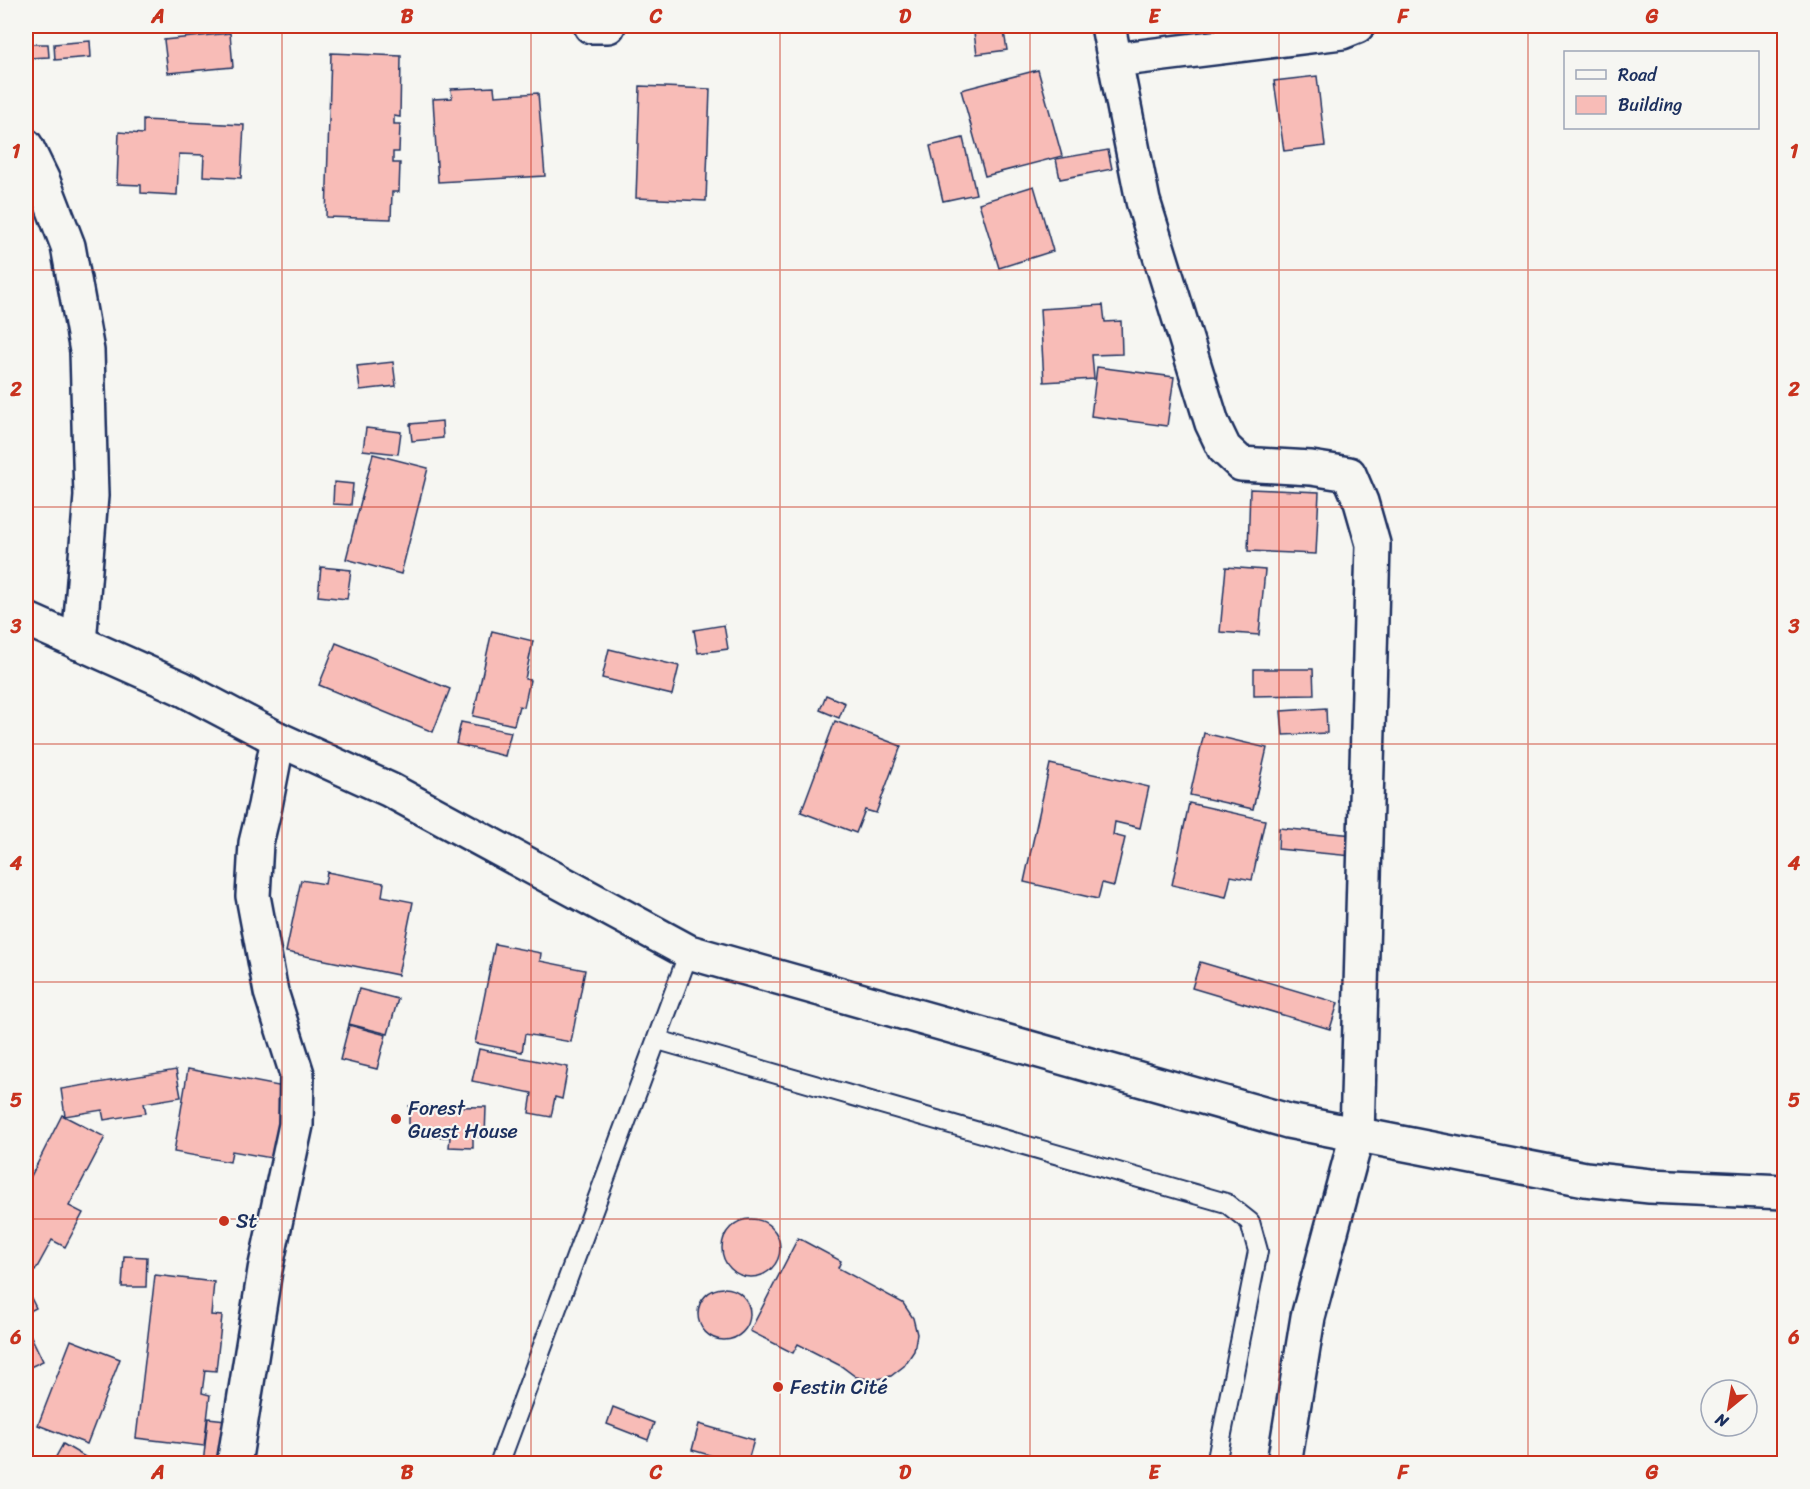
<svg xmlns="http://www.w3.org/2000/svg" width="1810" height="1489" viewBox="0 0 1810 1489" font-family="Sriracha,sans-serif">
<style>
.building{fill:#f8bcb7;stroke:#1b2f5e;stroke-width:1.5}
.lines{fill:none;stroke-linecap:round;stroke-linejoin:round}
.lane-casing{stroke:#1b2f5e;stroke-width:22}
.street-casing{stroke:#1b2f5e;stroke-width:38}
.lane{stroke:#f6f6f2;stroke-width:18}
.street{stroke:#f6f6f2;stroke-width:33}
.grid{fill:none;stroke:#c8321e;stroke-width:1.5;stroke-opacity:0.55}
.poi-dot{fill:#c8321e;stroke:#f6f6f2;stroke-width:2}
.labels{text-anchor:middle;stroke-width:4.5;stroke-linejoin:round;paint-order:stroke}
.poi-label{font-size:20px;fill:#1b2f5e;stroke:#f6f6f2;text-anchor:start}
.neatline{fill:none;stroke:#c8321e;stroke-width:2}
.grid-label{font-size:20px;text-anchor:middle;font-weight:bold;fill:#c8321e}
</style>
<rect width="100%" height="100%" fill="#f6f6f2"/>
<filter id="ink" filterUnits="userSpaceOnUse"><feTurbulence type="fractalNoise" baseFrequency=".0167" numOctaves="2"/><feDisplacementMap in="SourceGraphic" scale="12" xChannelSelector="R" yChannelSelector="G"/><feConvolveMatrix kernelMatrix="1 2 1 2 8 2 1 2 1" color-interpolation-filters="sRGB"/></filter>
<g filter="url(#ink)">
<g class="building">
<path d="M 973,26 L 1003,26 L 1007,50 L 977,54 Z"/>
<path d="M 230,33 L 233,67 L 168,73 L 164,40 Z"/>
<path d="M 90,41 L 91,57 L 55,60 L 54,44 Z"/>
<path d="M 28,44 L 48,44 L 49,57 L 29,58 Z"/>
<path d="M 331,53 L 401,56 L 400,117 L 394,116 L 394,124 L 400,124 L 399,152 L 393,152 L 393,163 L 400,163 L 399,192 L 392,192 L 391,219 L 326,217 Z"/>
<path d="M 1038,70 L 1062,156 L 985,176 L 961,90 Z"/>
<path d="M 1317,76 L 1325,146 L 1284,151 L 1274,81 Z"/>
<path d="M 640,86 L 710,89 L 706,201 L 636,198 Z"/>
<path d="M 494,87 L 495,96 L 538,93 L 545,176 L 438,182 L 433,99 L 452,98 L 451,89 Z"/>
<path d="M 143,120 L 244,125 L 241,178 L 203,176 L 204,155 L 179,154 L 177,195 L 141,193 L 141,185 L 117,184 L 119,132 L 143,134 Z"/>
<path d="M 963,138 L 976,194 L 943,201 L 930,146 Z"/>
<path d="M 1108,150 L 1112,169 L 1060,179 L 1056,159 Z"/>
<path d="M 1034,186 L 1053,251 L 999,268 L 979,203 Z"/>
<path d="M 1103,305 L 1105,322 L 1121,321 L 1122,354 L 1092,355 L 1094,379 L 1044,382 L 1040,309 Z"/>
<path d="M 393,362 L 396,386 L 360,390 L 357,366 Z"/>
<path d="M 1097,367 L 1174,377 L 1167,426 L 1091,416 Z"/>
<path d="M 442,421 L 443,438 L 412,441 L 410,424 Z"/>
<path d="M 366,428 L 401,432 L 398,454 L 363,450 Z"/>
<path d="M 373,454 L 428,468 L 401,574 L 346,559 Z"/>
<path d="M 334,482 L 353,484 L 351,505 L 333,504 Z"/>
<path d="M 1250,489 L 1319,492 L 1316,554 L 1248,551 Z"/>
<path d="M 321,567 L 351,570 L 347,599 L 318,596 Z"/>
<path d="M 1226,567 L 1265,570 L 1259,635 L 1220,632 Z"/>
<path d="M 724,625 L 728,649 L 698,653 L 694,630 Z"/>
<path d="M 492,631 L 533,641 L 525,679 L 530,680 L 524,707 L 519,706 L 514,725 L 473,716 Z"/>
<path d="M 336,643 L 450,689 L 433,732 L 319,685 Z"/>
<path d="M 609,649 L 679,666 L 672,695 L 602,678 Z"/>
<path d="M 1254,669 L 1313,669 L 1314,695 L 1254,696 Z"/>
<path d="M 826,695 L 845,703 L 839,718 L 820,710 Z"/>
<path d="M 1326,708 L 1327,733 L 1283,735 L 1281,711 Z"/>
<path d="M 835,721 L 901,746 L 876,813 L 865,810 L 856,833 L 801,812 Z"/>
<path d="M 461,722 L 511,732 L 505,756 L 456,744 Z"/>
<path d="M 1204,733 L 1267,748 L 1253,809 L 1190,795 Z"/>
<path d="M 1050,764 L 1149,787 L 1140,828 L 1115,822 L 1113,835 L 1125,838 L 1114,886 L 1102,883 L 1098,899 L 1024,882 Z"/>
<path d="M 1189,803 L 1265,820 L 1252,880 L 1231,876 L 1226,897 L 1172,885 Z"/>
<path d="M 1279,828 L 1354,835 L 1352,856 L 1278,849 Z"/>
<path d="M 327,872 L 384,883 L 382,896 L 413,902 L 398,975 L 286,952 L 301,880 L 325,884 Z"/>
<path d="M 495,944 L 541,953 L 540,961 L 585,970 L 571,1042 L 525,1034 L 522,1052 L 475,1043 Z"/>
<path d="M 1200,962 L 1338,1003 L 1330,1029 L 1192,988 Z"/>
<path d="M 359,989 L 398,999 L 388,1034 L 349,1024 Z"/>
<path d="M 349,1025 L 386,1035 L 377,1069 L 340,1060 Z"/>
<path d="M 479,1049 L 568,1067 L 562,1099 L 555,1097 L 551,1117 L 529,1113 L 532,1093 L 472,1081 Z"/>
<path d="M 188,1069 L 289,1088 L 277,1159 L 232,1151 L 230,1162 L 174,1152 Z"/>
<path d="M 176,1070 L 181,1097 L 144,1103 L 146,1113 L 104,1120 L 102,1110 L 65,1116 L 61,1089 Z"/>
<path d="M 409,1106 L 486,1107 L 485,1137 L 473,1137 L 473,1148 L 449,1147 L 450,1137 L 409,1137 Z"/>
<path d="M 62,1115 L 105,1137 L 69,1206 L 83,1213 L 65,1247 L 52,1240 L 35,1271 L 26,1266 L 26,1183 L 27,1184 Z"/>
<circle cx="751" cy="1248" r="29"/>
<path d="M 798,1238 L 841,1261 L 838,1268 L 903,1303 L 913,1318 L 917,1334 L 914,1351 L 904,1366 L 891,1376 L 874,1380 L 856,1377 L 841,1366 L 798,1344 L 793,1353 L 750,1331 Z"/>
<path d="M 124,1256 L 147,1257 L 146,1287 L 122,1287 Z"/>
<path d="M 155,1275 L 214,1282 L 211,1315 L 222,1316 L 216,1371 L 205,1370 L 202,1393 L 210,1395 L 204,1446 L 136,1438 Z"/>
<path d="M 26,1288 L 36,1308 L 26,1313 Z"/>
<circle cx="724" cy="1314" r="26"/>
<path d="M 26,1326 L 43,1361 L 26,1369 Z"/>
<path d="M 71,1340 L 120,1359 L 87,1444 L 38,1425 Z"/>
<path d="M 613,1407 L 654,1423 L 648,1440 L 607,1424 Z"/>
<path d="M 208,1418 L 235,1421 L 231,1464 L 203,1464 Z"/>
<path d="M 699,1424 L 754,1440 L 747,1464 L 740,1464 L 692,1450 Z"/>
<path d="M 63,1444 L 97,1464 L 52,1464 Z"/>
<path d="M 706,1457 L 730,1464 L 704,1464 Z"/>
</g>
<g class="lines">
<defs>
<g id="lane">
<path d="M 658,1040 L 1226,1203 L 1250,1222 L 1258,1251 L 1216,1464"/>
<path d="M 499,1464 L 689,952"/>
</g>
<g id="street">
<path d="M 591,26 L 608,26"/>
<path d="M 1108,26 L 1143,201 L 1212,423 L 1224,448 L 1241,464 L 1311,468 L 1349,474 L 1361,502 L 1373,544 L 1357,1135 L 1308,1317 L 1284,1464"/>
<path d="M 1115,60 L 1342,32 L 1357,26"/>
<path d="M 26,146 L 43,181 L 68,246 L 87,351 L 91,496 L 79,643"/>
<path d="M 26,619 L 181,688 L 278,739 L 390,790 L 689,952 L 1288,1121 L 1585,1179 L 1650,1186 L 1784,1192"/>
<path d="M 234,1464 L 265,1270 L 296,1125 L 297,1074 L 271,992 L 253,896 L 256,843 L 265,806 L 278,739"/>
</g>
</defs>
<use href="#lane" class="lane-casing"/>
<use href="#street" class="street-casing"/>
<use href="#lane" class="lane"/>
<use href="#street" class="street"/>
</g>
</g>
<path class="grid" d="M 282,26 L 282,1464M 531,26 L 531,1464M 780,26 L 780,1464M 1030,26 L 1030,1464M 1279,26 L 1279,1464M 1528,26 L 1528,1464M 26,270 L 1784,270M 26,507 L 1784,507M 26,744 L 1784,744M 26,982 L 1784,982M 26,1219 L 1784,1219"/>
<g class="poi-dot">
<circle cx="396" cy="1119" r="6"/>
<circle cx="224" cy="1221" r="6"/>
<circle cx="778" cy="1387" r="6"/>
</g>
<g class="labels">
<g class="poi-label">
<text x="408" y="1115">Forest<tspan x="408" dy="23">Guest House</tspan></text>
<text x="236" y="1228">St</text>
<text x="790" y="1394">Festin Cité</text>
</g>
</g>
<rect width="1810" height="1489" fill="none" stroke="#f6f6f2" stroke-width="66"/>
<rect x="1564" y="51" width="195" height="78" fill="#f6f6f2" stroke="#9ea6b7" stroke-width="1.5"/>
<rect x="1576" y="70" width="30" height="9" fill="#f6f6f2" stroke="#9ea6b7" stroke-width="1.5"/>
<text x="1618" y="81" font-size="18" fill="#1b2f5e">Road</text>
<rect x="1576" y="96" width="30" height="18" fill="#f8bcb7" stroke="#9ea6b7" stroke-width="1.5"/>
<text x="1618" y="111" font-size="18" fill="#1b2f5e">Building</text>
<g transform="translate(1729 1408) rotate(210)"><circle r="28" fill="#f6f6f2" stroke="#9ea6b7" stroke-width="1.5"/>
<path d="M0-4.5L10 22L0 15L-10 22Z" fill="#c8321e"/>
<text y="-9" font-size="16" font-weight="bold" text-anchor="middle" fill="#1b2f5e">N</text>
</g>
<rect x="33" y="33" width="1744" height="1423" class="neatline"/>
<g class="grid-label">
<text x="158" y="23">A</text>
<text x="407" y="23">B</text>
<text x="656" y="23">C</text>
<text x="905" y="23">D</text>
<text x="1154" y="23">E</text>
<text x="1403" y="23">F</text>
<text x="1652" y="23">G</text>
<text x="16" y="158">1</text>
<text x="1794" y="158">1</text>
<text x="16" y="396">2</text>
<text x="1794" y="396">2</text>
<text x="16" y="633">3</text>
<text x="1794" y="633">3</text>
<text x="16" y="870">4</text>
<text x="1794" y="870">4</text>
<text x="16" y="1107">5</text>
<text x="1794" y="1107">5</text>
<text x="16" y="1344">6</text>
<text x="1794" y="1344">6</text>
<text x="158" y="1479">A</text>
<text x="407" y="1479">B</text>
<text x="656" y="1479">C</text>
<text x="905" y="1479">D</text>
<text x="1154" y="1479">E</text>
<text x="1403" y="1479">F</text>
<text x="1652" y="1479">G</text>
</g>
</svg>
